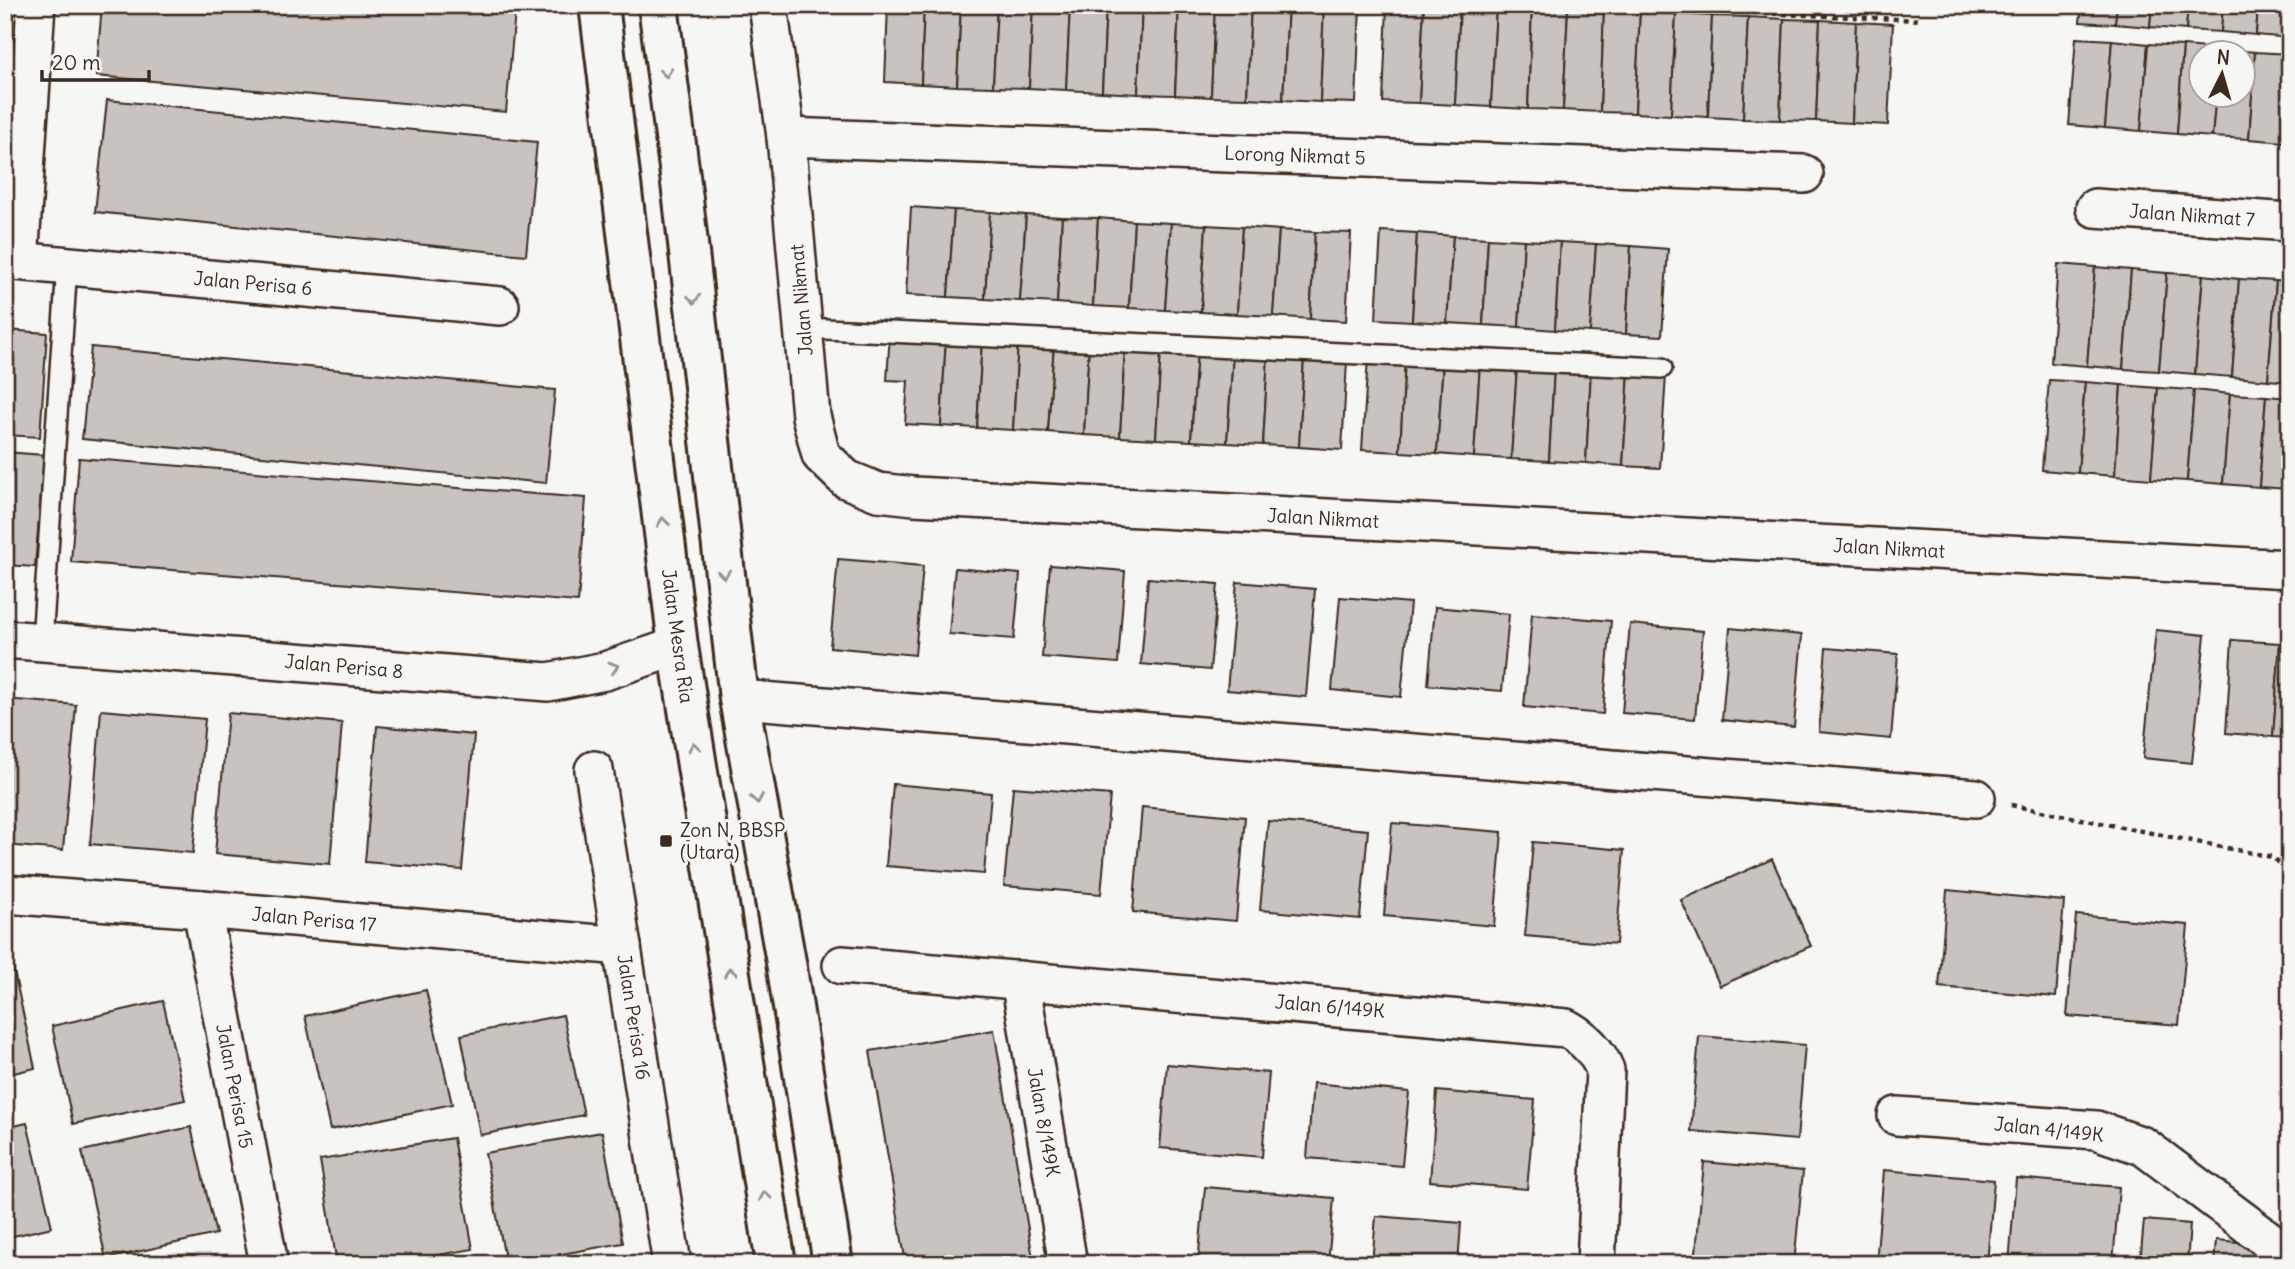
<svg xmlns="http://www.w3.org/2000/svg" width="2295" height="1269" viewBox="0 0 2295 1269" font-family="Delius,sans-serif">
<style>
.building{fill:#c8c3be;stroke:#3b2a1e;stroke-width:2}
.lines{fill:none;stroke-linecap:round;stroke-linejoin:round}
.lane-casing{stroke:#3b2a1e;stroke-width:24}
.street-casing{stroke:#3b2a1e;stroke-width:42}
.secondary-casing{stroke:#3b2a1e;stroke-width:44}
.path{stroke:#3b2a1e;stroke-width:4.5;stroke-dasharray:5 5;stroke-linecap:butt}
.lane{stroke:#f6f6f2;stroke-width:19}
.street{stroke:#f6f6f2;stroke-width:37}
.secondary{stroke:#f6f6f2;stroke-width:38}
.oneway{stroke:#989088}
.poi-dot{fill:#3b2a1e;stroke:#f6f6f2;stroke-width:2.5}
.labels{text-anchor:middle;stroke-width:6;stroke-linejoin:round;paint-order:stroke}
.street-label{font-size:19px;fill:#3b2a1e;stroke:#f6f6f2}
.poi-label{font-size:19px;fill:#3b2a1e;stroke:#f6f6f2;text-anchor:start}
</style>
<rect width="100%" height="100%" fill="#f6f6f2"/>
<filter id="ink" filterUnits="userSpaceOnUse"><feTurbulence type="fractalNoise" baseFrequency=".0143" numOctaves="2"/><feDisplacementMap in="SourceGraphic" scale="14" xChannelSelector="R" yChannelSelector="G"/><feConvolveMatrix kernelMatrix="1 2 1 2 8 2 1 2 1" color-interpolation-filters="sRGB"/></filter>
<g filter="url(#ink)">
<g class="building">
<path d="M 102,5 L 447,5 L 515,11 L 506,112 L 96,76 Z"/>
<path d="M 888,5 L 924,5 L 921,84 L 885,82 Z"/>
<path d="M 924,5 L 961,5 L 957,86 L 921,84 Z"/>
<path d="M 961,5 L 997,5 L 993,87 L 957,86 Z"/>
<path d="M 997,5 L 1033,5 L 1029,88 L 993,87 Z"/>
<path d="M 1033,5 L 1070,5 L 1066,90 L 1029,88 Z"/>
<path d="M 1070,5 L 1106,5 L 1102,92 L 1066,90 Z"/>
<path d="M 1106,5 L 1142,5 L 1138,94 L 1102,92 Z"/>
<path d="M 1142,5 L 1179,5 L 1175,95 L 1138,94 Z"/>
<path d="M 1179,5 L 1215,5 L 1211,97 L 1175,95 Z"/>
<path d="M 1215,5 L 1251,5 L 1247,98 L 1211,97 Z"/>
<path d="M 1251,5 L 1288,5 L 1283,100 L 1247,98 Z"/>
<path d="M 1288,5 L 1324,5 L 1320,102 L 1283,100 Z"/>
<path d="M 1324,5 L 1360,5 L 1356,103 L 1320,102 Z"/>
<path d="M 1387,5 L 1424,5 L 1419,103 L 1383,102 Z"/>
<path d="M 1424,5 L 1460,5 L 1455,105 L 1419,103 Z"/>
<path d="M 1460,5 L 1496,6 L 1491,107 L 1455,105 Z"/>
<path d="M 2082,5 L 2117,5 L 2115,24 L 2080,22 Z"/>
<path d="M 2117,5 L 2152,5 L 2150,27 L 2115,24 Z"/>
<path d="M 2152,5 L 2188,5 L 2186,30 L 2150,27 Z"/>
<path d="M 2188,5 L 2223,5 L 2221,32 L 2186,30 Z"/>
<path d="M 2223,5 L 2258,5 L 2256,35 L 2221,32 Z"/>
<path d="M 2258,5 L 2290,5 L 2290,38 L 2256,35 Z"/>
<path d="M 1496,6 L 1532,8 L 1528,109 L 1491,107 Z"/>
<path d="M 1532,8 L 1568,9 L 1563,110 L 1528,109 Z"/>
<path d="M 1568,9 L 1604,10 L 1600,112 L 1563,110 Z"/>
<path d="M 1604,10 L 1640,12 L 1635,113 L 1600,112 Z"/>
<path d="M 1640,12 L 1676,14 L 1671,115 L 1635,113 Z"/>
<path d="M 1676,14 L 1712,16 L 1708,117 L 1671,115 Z"/>
<path d="M 1712,16 L 1748,17 L 1743,119 L 1708,117 Z"/>
<path d="M 1748,17 L 1784,19 L 1780,120 L 1743,119 Z"/>
<path d="M 1784,19 L 1820,20 L 1816,121 L 1780,120 Z"/>
<path d="M 1820,20 L 1856,22 L 1852,123 L 1816,121 Z"/>
<path d="M 1856,22 L 1893,24 L 1888,125 L 1852,123 Z"/>
<path d="M 2076,38 L 2112,40 L 2105,128 L 2069,125 Z"/>
<path d="M 2112,40 L 2148,44 L 2141,131 L 2105,128 Z"/>
<path d="M 2148,44 L 2183,46 L 2177,134 L 2141,131 Z"/>
<path d="M 2183,46 L 2220,49 L 2219,52 L 2200,52 L 2200,94 L 2216,94 L 2212,137 L 2177,134 Z"/>
<path d="M 2220,49 L 2255,52 L 2249,139 L 2212,137 L 2216,94 L 2242,94 L 2242,52 L 2219,52 Z"/>
<path d="M 2255,52 L 2290,54 L 2284,142 L 2249,139 Z"/>
<path d="M 2290,74 L 2290,143 L 2284,142 Z"/>
<path d="M 107,100 L 537,142 L 526,255 L 95,212 Z"/>
<path d="M 911,207 L 954,210 L 948,297 L 906,295 Z"/>
<path d="M 954,210 L 990,212 L 985,299 L 948,297 Z"/>
<path d="M 990,212 L 1026,215 L 1020,301 L 985,299 Z"/>
<path d="M 1026,215 L 1062,217 L 1057,303 L 1020,301 Z"/>
<path d="M 1062,217 L 1098,218 L 1093,306 L 1057,303 Z"/>
<path d="M 1098,218 L 1134,221 L 1129,308 L 1093,306 Z"/>
<path d="M 1134,221 L 1171,223 L 1165,310 L 1129,308 Z"/>
<path d="M 1171,223 L 1206,225 L 1201,312 L 1165,310 Z"/>
<path d="M 1206,225 L 1242,227 L 1237,314 L 1201,312 Z"/>
<path d="M 1242,227 L 1279,230 L 1273,316 L 1237,314 Z"/>
<path d="M 1279,230 L 1315,232 L 1310,319 L 1273,316 Z"/>
<path d="M 1381,231 L 1417,233 L 1412,321 L 1376,319 Z"/>
<path d="M 1315,232 L 1351,233 L 1346,321 L 1310,319 Z"/>
<path d="M 1417,233 L 1453,236 L 1447,323 L 1412,321 Z"/>
<path d="M 1453,236 L 1488,238 L 1483,325 L 1447,323 Z"/>
<path d="M 1488,238 L 1524,240 L 1519,327 L 1483,325 Z"/>
<path d="M 1524,240 L 1560,242 L 1555,330 L 1519,327 Z"/>
<path d="M 1560,242 L 1596,244 L 1590,332 L 1555,330 Z"/>
<path d="M 1596,244 L 1631,246 L 1626,334 L 1590,332 Z"/>
<path d="M 1631,246 L 1668,249 L 1662,336 L 1626,334 Z"/>
<path d="M 2058,264 L 2095,267 L 2087,366 L 2051,363 Z"/>
<path d="M 2095,267 L 2131,270 L 2123,369 L 2087,366 Z"/>
<path d="M 2131,270 L 2167,273 L 2159,371 L 2123,369 Z"/>
<path d="M 2167,273 L 2203,275 L 2195,374 L 2159,371 Z"/>
<path d="M 2203,275 L 2239,279 L 2232,377 L 2195,374 Z"/>
<path d="M 2239,279 L 2276,281 L 2268,380 L 2232,377 Z"/>
<path d="M 2276,281 L 2290,282 L 2290,382 L 2268,380 Z"/>
<path d="M 5,330 L 47,333 L 40,437 L 5,435 Z"/>
<path d="M 890,333 L 946,337 L 941,426 L 905,424 L 908,381 L 887,380 Z"/>
<path d="M 946,337 L 982,339 L 977,428 L 941,426 Z"/>
<path d="M 982,339 L 1018,341 L 1013,430 L 977,428 Z"/>
<path d="M 1018,341 L 1054,344 L 1048,432 L 1013,430 Z"/>
<path d="M 1054,344 L 1089,345 L 1084,435 L 1048,432 Z"/>
<path d="M 1089,345 L 1125,347 L 1120,437 L 1084,435 Z"/>
<path d="M 91,347 L 555,390 L 546,483 L 82,439 Z"/>
<path d="M 1125,347 L 1161,350 L 1156,439 L 1120,437 Z"/>
<path d="M 1161,350 L 1197,352 L 1191,441 L 1156,439 Z"/>
<path d="M 1197,352 L 1233,354 L 1227,443 L 1191,441 Z"/>
<path d="M 1233,354 L 1268,356 L 1263,445 L 1227,443 Z"/>
<path d="M 1268,356 L 1304,358 L 1299,447 L 1263,445 Z"/>
<path d="M 1368,357 L 1405,359 L 1400,452 L 1362,450 Z"/>
<path d="M 1304,358 L 1347,361 L 1342,450 L 1299,447 Z"/>
<path d="M 1405,359 L 1443,361 L 1437,454 L 1400,452 Z"/>
<path d="M 1443,361 L 1480,363 L 1474,457 L 1437,454 Z"/>
<path d="M 1480,363 L 1517,366 L 1511,459 L 1474,457 Z"/>
<path d="M 1517,366 L 1554,368 L 1549,461 L 1511,459 Z"/>
<path d="M 1554,368 L 1591,370 L 1586,463 L 1549,461 Z"/>
<path d="M 1591,370 L 1629,372 L 1623,466 L 1586,463 Z"/>
<path d="M 1629,372 L 1666,375 L 1660,468 L 1623,466 Z"/>
<path d="M 2049,380 L 2085,382 L 2078,473 L 2042,470 Z"/>
<path d="M 2085,382 L 2121,385 L 2115,476 L 2078,473 Z"/>
<path d="M 2121,385 L 2158,388 L 2151,479 L 2115,476 Z"/>
<path d="M 2158,388 L 2194,390 L 2187,481 L 2151,479 Z"/>
<path d="M 2194,390 L 2230,394 L 2223,484 L 2187,481 Z"/>
<path d="M 2230,394 L 2266,396 L 2259,487 L 2223,484 Z"/>
<path d="M 2266,396 L 2290,398 L 2290,489 L 2259,487 Z"/>
<path d="M 5,452 L 44,455 L 35,567 L 5,565 Z"/>
<path d="M 79,458 L 586,498 L 578,602 L 71,562 Z"/>
<path d="M 838,559 L 923,566 L 915,655 L 830,647 Z"/>
<path d="M 1050,565 L 1125,571 L 1118,663 L 1042,657 Z"/>
<path d="M 955,568 L 1020,574 L 1014,639 L 949,634 Z"/>
<path d="M 1148,578 L 1218,584 L 1210,670 L 1141,664 Z"/>
<path d="M 1237,582 L 1315,589 L 1306,697 L 1227,690 Z"/>
<path d="M 1340,597 L 1410,603 L 1401,697 L 1332,690 Z"/>
<path d="M 1435,607 L 1509,614 L 1502,691 L 1428,685 Z"/>
<path d="M 1532,614 L 1611,621 L 1603,714 L 1524,707 Z"/>
<path d="M 1630,624 L 1703,631 L 1695,719 L 1622,713 Z"/>
<path d="M 1730,628 L 1802,635 L 1794,727 L 1722,720 Z"/>
<path d="M 2156,630 L 2205,635 L 2192,763 L 2143,758 Z"/>
<path d="M 2232,640 L 2280,643 L 2273,737 L 2226,733 Z"/>
<path d="M 2280,643 L 2290,643 L 2290,738 L 2273,737 Z"/>
<path d="M 1826,648 L 1898,654 L 1891,739 L 1819,732 Z"/>
<path d="M 5,699 L 76,705 L 63,850 L 5,845 Z"/>
<path d="M 101,710 L 205,719 L 193,853 L 90,844 Z"/>
<path d="M 228,713 L 342,723 L 330,864 L 215,854 Z"/>
<path d="M 377,726 L 474,735 L 462,870 L 365,862 Z"/>
<path d="M 893,784 L 991,793 L 984,874 L 886,866 Z"/>
<path d="M 1013,787 L 1110,795 L 1101,894 L 1004,886 Z"/>
<path d="M 1142,807 L 1245,817 L 1236,921 L 1133,912 Z"/>
<path d="M 1268,821 L 1368,830 L 1360,919 L 1260,910 Z"/>
<path d="M 1392,823 L 1502,832 L 1494,926 L 1384,916 Z"/>
<path d="M 1533,842 L 1624,850 L 1616,944 L 1525,936 Z"/>
<path d="M 1772,859 L 1811,946 L 1720,986 L 1681,900 Z"/>
<path d="M 1947,890 L 2064,901 L 2056,997 L 1939,987 Z"/>
<path d="M 2076,915 L 2188,925 L 2179,1025 L 2067,1016 Z"/>
<path d="M 11,958 L 35,1068 L 5,1075 L 5,959 Z"/>
<path d="M 426,990 L 452,1104 L 330,1130 L 305,1016 Z"/>
<path d="M 163,1001 L 185,1100 L 73,1124 L 52,1026 Z"/>
<path d="M 563,1015 L 584,1115 L 480,1135 L 461,1035 Z"/>
<path d="M 994,1030 L 1034,1264 L 906,1264 L 870,1051 Z"/>
<path d="M 1699,1036 L 1805,1045 L 1797,1140 L 1691,1131 Z"/>
<path d="M 1167,1064 L 1269,1073 L 1262,1157 L 1160,1148 Z"/>
<path d="M 1313,1083 L 1409,1092 L 1402,1166 L 1307,1158 Z"/>
<path d="M 1437,1091 L 1535,1100 L 1527,1189 L 1430,1181 Z"/>
<path d="M 27,1123 L 52,1227 L 5,1238 L 5,1128 Z"/>
<path d="M 191,1127 L 216,1234 L 106,1259 L 82,1151 Z"/>
<path d="M 602,1132 L 623,1243 L 506,1264 L 485,1153 Z"/>
<path d="M 453,1138 L 473,1249 L 387,1264 L 337,1264 L 320,1160 Z"/>
<path d="M 1704,1162 L 1803,1171 L 1794,1264 L 1695,1264 Z"/>
<path d="M 1884,1170 L 1994,1180 L 1987,1264 L 1876,1264 Z"/>
<path d="M 2016,1178 L 2119,1187 L 2113,1264 L 2009,1264 Z"/>
<path d="M 1205,1187 L 1334,1198 L 1328,1264 L 1198,1264 Z"/>
<path d="M 1376,1216 L 1461,1223 L 1458,1264 L 1372,1264 Z"/>
<path d="M 2144,1220 L 2190,1224 L 2187,1264 L 2140,1264 Z"/>
<path d="M 2216,1240 L 2260,1244 L 2258,1264 L 2214,1264 Z"/>
</g>
<g class="lines">
<defs>
<g id="lane">
<path d="M 803,328 L 1662,368"/>
<path d="M 42,642 L 67,265"/>
</g>
<g id="street">
<path d="M 768,5 L 786,137 L 811,416 L 821,455 L 846,479 L 878,492 L 914,496 L 2290,569"/>
<path d="M 786,137 L 1804,174"/>
<path d="M 2095,208 L 2290,222"/>
<path d="M 5,260 L 500,306"/>
<path d="M 19,261 L 36,5"/>
<path d="M 5,639 L 548,682 L 605,671 L 678,646"/>
<path d="M 739,699 L 1976,798"/>
<path d="M 594,770 L 672,1264"/>
<path d="M 5,894 L 202,909 L 622,946"/>
<path d="M 202,909 L 269,1264"/>
<path d="M 842,965 L 1566,1028 C 1583,1037 1598,1052 1605,1070 L 1596,1264"/>
<path d="M 1020,980 L 1068,1264"/>
<path d="M 1897,1116 L 2096,1130 L 2143,1146 L 2290,1256"/>
</g>
<g id="secondary">
<path d="M 599,5 L 678,646 L 776,1264"/>
<path d="M 658,5 L 683,199 L 739,699 L 786,962 L 833,1264"/>
</g>
</defs>
<use href="#lane" class="lane-casing"/>
<use href="#street" class="street-casing"/>
<use href="#secondary" class="secondary-casing"/>
<g class="path">
<path d="M 1573,5 L 1922,20"/>
<path d="M 2011,805 L 2272,857 L 2290,874"/>
</g>
<use href="#lane" class="lane"/>
<use href="#street" class="street"/>
<use href="#secondary" class="secondary"/>
</g>
<defs><path id="oneway-chevron" d="M-2-3.5L2.5 0L-2 3.5" fill="none" stroke-width="1.6" stroke-linecap="round" stroke-linejoin="round" transform="scale(1.75)"/></defs>
<g class="oneway">
<use href="#oneway-chevron" transform="translate(666 73) rotate(83)"/>
<use href="#oneway-chevron" transform="translate(694 299) rotate(84)"/>
<use href="#oneway-chevron" transform="translate(663 522) rotate(-97)"/>
<use href="#oneway-chevron" transform="translate(724 574) rotate(84)"/>
<use href="#oneway-chevron" transform="translate(614 667) rotate(-17)"/>
<use href="#oneway-chevron" transform="translate(694 747) rotate(-99)"/>
<use href="#oneway-chevron" transform="translate(757 799) rotate(80)"/>
<use href="#oneway-chevron" transform="translate(730 972) rotate(-99)"/>
<use href="#oneway-chevron" transform="translate(765 1196) rotate(-99)"/>
</g>
</g>
<rect class="poi-dot" x="659" y="834" width="14" height="14" rx="3.5"/>
<g class="labels">
<g class="street-label">
<text transform="translate(1295 155) rotate(2)" y="7">Lorong Nikmat 5</text>
<text transform="translate(2192 215) rotate(4)" y="7">Jalan Nikmat 7</text>
<text transform="translate(253 283) rotate(5)" y="7">Jalan Perisa 6</text>
<text transform="translate(801 300) rotate(-95)" y="7">Jalan Nikmat</text>
<text transform="translate(1323 518) rotate(3)" y="7">Jalan Nikmat</text>
<text transform="translate(1889 548) rotate(3)" y="7">Jalan Nikmat</text>
<text transform="translate(678 636) rotate(82)" y="7">Jalan Mesra Ria</text>
<text transform="translate(344 666) rotate(5)" y="7">Jalan Perisa 8</text>
<text transform="translate(314 919) rotate(5)" y="7">Jalan Perisa 17</text>
<text transform="translate(1330 1006) rotate(5)" y="7">Jalan 6/149K</text>
<text transform="translate(634 1017) rotate(81)" y="7">Jalan Perisa 16</text>
<text transform="translate(235 1086) rotate(79)" y="7">Jalan Perisa 15</text>
<text transform="translate(1044 1122) rotate(80)" y="7">Jalan 8/149K</text>
<text transform="translate(2049 1129) rotate(6)" y="7">Jalan 4/149K</text>
</g>
<g class="poi-label">
<text x="680" y="837">Zon N, BBSP<tspan x="680" dy="22">(Utara)</tspan></text>
</g>
</g>
<rect width="2295" height="1269" fill="none" stroke="#f6f6f2" stroke-width="28"/>
<rect x="14" y="14" width="2267" height="1241" fill="none" stroke="#3b2a1e" stroke-width="2.5" filter="url(#ink)"/>
<g transform="translate(2222 74) rotate(5)"><circle r="33" fill="#f6f6f2" stroke="#aba49d" stroke-width="2"/>
<path d="M0-5L12 26L0 18L-12 26Z" fill="#3b2a1e"/>
<text y="-10" font-size="19" font-weight="bold" text-anchor="middle" fill="#3b2a1e">N</text>
</g>
<path d="M42 70v10h107v-10" fill="none" stroke="#3b2a1e" stroke-width="3.5"/>
<text x="52" y="70" font-size="21" fill="#3b2a1e" stroke="#f6f6f2" stroke-width="5" paint-order="stroke">20 m</text>
</svg>
